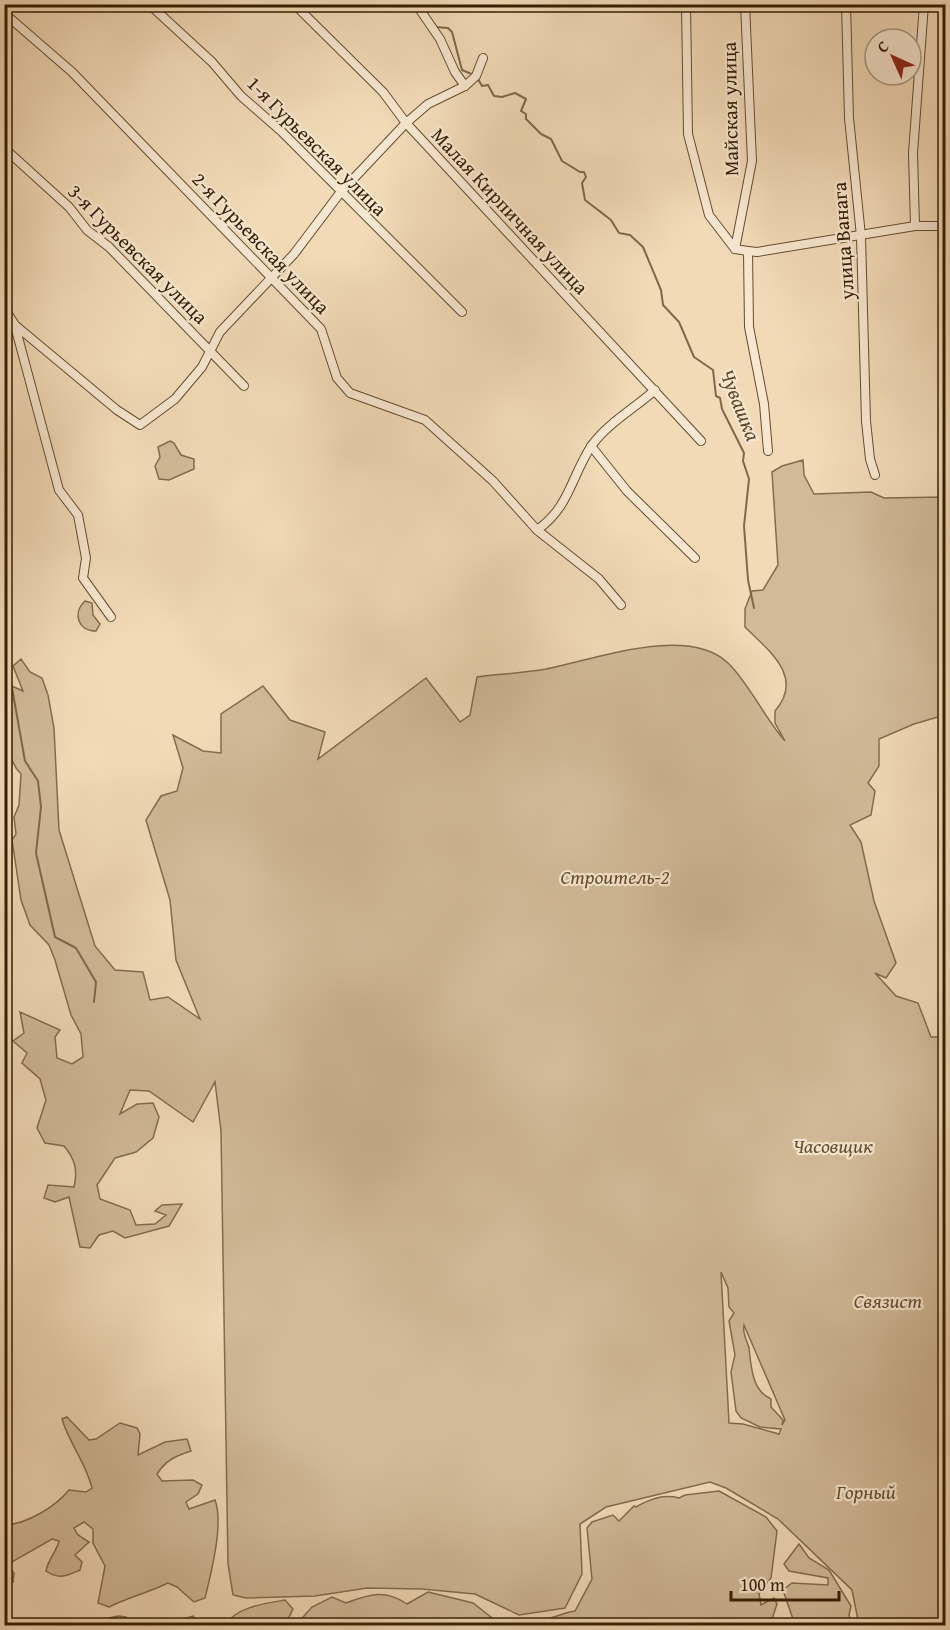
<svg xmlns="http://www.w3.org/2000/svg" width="950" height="1630" viewBox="0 0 950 1630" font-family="'Gentium Book Plus',serif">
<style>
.green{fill:#d2ba98;stroke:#846c4c;stroke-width:1.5;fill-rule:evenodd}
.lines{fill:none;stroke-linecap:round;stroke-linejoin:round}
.stream{stroke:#806849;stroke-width:2}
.minor-casing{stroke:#654d2e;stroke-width:10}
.minor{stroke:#f7e7d0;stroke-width:8}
.labels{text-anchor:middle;stroke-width:4.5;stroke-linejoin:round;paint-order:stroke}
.street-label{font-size:20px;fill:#361e00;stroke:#f7e7d0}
.park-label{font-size:20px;font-style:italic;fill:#654d2e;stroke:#f7e7d0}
.water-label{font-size:21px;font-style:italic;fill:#61492a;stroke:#f7e7d0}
</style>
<rect width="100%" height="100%" fill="#f2dab7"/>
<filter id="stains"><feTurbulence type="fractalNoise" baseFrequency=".00333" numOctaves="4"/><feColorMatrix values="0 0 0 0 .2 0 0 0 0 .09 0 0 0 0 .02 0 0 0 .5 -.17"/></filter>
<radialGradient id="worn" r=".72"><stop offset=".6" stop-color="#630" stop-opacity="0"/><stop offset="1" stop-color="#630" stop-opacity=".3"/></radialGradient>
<g class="green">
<path d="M 170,441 L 174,443 L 181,455 L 194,459 L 194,469 L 169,480 L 159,479 L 155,466 L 160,457 L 158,447 Z"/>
<path d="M 803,460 L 804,475 L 814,494 L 871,492 L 884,498 L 945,497 L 945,715 L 914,724 L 879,739 L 879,766 L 868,783 L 875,791 L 871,815 L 850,825 L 861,842 L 874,901 L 896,963 L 886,978 L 875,973 L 896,996 L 918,1003 L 931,1037 L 945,1037 L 945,1625 L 859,1625 L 852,1590 L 778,1519 L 726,1488 L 710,1482 L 606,1507 L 580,1524 L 582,1574 L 565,1608 L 519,1615 L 475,1594 L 422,1589 L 367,1588 L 315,1596 L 246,1598 L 233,1595 L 228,1564 L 221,1131 L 215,1082 L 193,1122 L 149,1091 L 130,1090 L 120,1114 L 137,1104 L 153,1103 L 159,1117 L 153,1138 L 136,1152 L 115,1158 L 97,1185 L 100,1199 L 130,1210 L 136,1225 L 155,1224 L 166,1215 L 155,1211 L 162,1205 L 182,1204 L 169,1226 L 125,1238 L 113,1231 L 99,1235 L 90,1248 L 80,1247 L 69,1197 L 55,1202 L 44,1198 L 48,1185 L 74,1187 C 78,1170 75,1159 64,1146 L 45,1143 L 37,1128 L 46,1100 L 40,1079 L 22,1063 L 27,1053 L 13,1041 L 24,1033 L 20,1012 L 60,1030 L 55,1037 L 57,1058 L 72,1064 L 83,1057 L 81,1034 L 71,1015 L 55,960 L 49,945 L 30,925 L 21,900 L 12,840 L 16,834 L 14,817 L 19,805 L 21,774 C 6,759 9,740 10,719 L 5,717 L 5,683 L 23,691 L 13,666 L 21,659 L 30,672 L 42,678 L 48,695 L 54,728 L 59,830 L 95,946 L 115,970 L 143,972 L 150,1000 L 168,997 L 200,1019 L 176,960 L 170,900 L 146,820 L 161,796 L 177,791 L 183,768 L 173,735 L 203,751 L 221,753 L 221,714 L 263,686 L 290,720 L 325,732 L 318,759 L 426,678 L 460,722 L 470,715 L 477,677 C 500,674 523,673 546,669 C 594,660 687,624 728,663 C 749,683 765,719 785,741 L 775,723 L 775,711 C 805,677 768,650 745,627 L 745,609 L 752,591 L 763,590 L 778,565 L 772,472 L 782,466 ZM 721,1272 L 728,1288 L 729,1307 L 734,1313 L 729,1321 L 735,1355 L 731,1372 L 736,1411 L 741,1418 L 760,1427 L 781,1429 L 779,1434 L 743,1424 L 729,1423 ZM 744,1325 L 785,1420 L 782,1425 L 783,1420 L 771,1407 L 771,1399 C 752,1391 751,1366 749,1348 C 747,1340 742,1333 744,1325 Z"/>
<path d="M 85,601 L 92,603 L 93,615 L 100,624 L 96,631 C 78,631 72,613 85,601 Z"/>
<path d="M 67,1417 L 89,1440 L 96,1439 L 120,1423 L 137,1428 L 140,1434 L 138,1455 L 165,1442 L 187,1439 L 191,1451 C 175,1456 165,1461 157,1474 L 162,1481 L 193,1480 L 202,1485 L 198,1494 L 186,1502 L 189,1509 L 215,1500 C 224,1523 211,1574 205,1598 L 194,1602 L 177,1587 L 168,1583 C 148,1593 128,1597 109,1607 L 98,1603 L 105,1566 L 93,1543 L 93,1529 L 84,1522 L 74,1528 L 78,1535 L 89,1542 L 75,1555 L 82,1562 L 80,1570 C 66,1576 59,1580 46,1571 C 48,1559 56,1553 59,1541 L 52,1539 L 10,1563 L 8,1565 L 14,1573 L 13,1582 L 5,1579 L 5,1525 C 27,1524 55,1507 69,1490 L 86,1492 L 92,1488 C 86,1463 69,1443 62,1419 Z"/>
<path d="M 719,1491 L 766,1517 L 777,1531 L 771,1578 L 759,1594 L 761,1605 L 774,1598 L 777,1604 L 770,1625 L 521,1625 C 529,1617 540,1621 550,1618 C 559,1616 566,1612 575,1611 L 592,1579 L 587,1528 L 592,1522 L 613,1515 L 619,1521 L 634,1506 L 636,1507 C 650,1499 663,1494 679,1498 L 685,1495 Z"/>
<path d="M 799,1544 L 809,1558 L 829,1570 L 851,1606 L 849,1615 L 852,1625 L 795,1625 L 783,1590 L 792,1583 L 828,1585 L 828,1578 L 789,1571 L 784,1564 Z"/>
<path d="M 428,1592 L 473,1603 L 501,1625 L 296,1625 L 312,1607 L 332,1597 L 346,1603 C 370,1594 385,1589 407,1604 Z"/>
<path d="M 285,1600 L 293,1609 L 285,1625 L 226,1625 C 235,1607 267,1603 285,1600 Z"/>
<path d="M 118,1616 L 126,1617 L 128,1625 L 106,1625 L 109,1618 Z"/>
<path d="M 193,1616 L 199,1625 L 162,1625 Z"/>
</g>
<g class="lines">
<g class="stream">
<path d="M 435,27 L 448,28 L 452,32 L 462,70 L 474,75"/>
<path d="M 478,79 L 482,86 L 488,85 L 494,96 L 502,97 L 515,93 L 526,99 L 521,111 L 526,114 L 526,119 L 541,134 L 551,139 L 562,161 L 580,172 L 584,172 L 586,177 L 582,183 L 585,200 L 611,220 L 619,233 L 630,235 L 643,247 L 661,290 L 663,305 L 679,322 L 694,357 L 713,370 L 716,396 L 720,398 L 722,409 L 744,453 L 743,461 L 749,479 L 744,526 L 748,580 L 754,608"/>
<path d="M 4,643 L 25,761 L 38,781 L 41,807 L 36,853 L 55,937 L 76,948 L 96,982 L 94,1002"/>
</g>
<defs>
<g id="minor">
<path d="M 149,4 L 212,62 L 241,96 L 281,131 L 462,312"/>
<path d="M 294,4 L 383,92 L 406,123 L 701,441"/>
<path d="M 416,4 L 440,39 L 455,72 L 465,86"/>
<path d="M 686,4 L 688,134 L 709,215 L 735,249"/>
<path d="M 745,4 L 752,161 L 735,249 L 748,251 L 749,327 L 764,404 L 768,451"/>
<path d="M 846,4 L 849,118 L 861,236 L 866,421 L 870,459 L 875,475"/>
<path d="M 4,13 L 72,72 L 321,329 L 337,378 L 350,393 L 425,420 L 493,481 L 537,530 L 599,579 L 621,605"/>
<path d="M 4,148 L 69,207 L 87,230 L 109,247 L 244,386"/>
<path d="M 915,226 L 913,153 L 924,4"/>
<path d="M 748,251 L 757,252 L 915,226 L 946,226"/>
<path d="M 4,308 L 15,325 L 117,410 L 140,425 L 175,399 L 202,367 L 220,332 L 294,254 L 340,193 L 406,123 L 428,104 L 465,86 L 476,76 L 483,58"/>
<path d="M 15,326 L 59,490 L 78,515 L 86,558 L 83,578 L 111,617"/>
<path d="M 591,446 L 627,491 L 695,558"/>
<path d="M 537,530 C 570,507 571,476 592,445 C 608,423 635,408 655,390"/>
</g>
</defs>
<use href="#minor" class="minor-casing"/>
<use href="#minor" class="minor"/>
</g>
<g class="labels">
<g class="street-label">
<text transform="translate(730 109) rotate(-91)" y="7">Майская улица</text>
<text transform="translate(317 146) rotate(45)" y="7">1-я Гурьевская улица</text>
<text transform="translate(510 211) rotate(47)" y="7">Малая Кирпичная улица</text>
<text transform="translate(843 241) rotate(-94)" y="7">улица Ванага</text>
<text transform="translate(261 243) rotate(46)" y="7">2-я Гурьевская улица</text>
<text transform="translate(138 254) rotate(45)" y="7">3-я Гурьевская улица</text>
</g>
<g class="park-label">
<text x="615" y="884">Строитель-2</text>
<text x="833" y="1153">Часовщик</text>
<text x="888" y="1308">Связист</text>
<text x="866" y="1499">Горный</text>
</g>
<g class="water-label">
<text transform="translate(740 405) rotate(68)" y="7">Чувашка</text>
</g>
</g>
<rect width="950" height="1630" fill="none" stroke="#f2dab7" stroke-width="24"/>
<rect x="6" y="6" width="938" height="1618" fill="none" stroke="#361e00" stroke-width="3"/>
<rect x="12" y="12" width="926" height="1606" fill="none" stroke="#361e00" stroke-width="1.5"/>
<g transform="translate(893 57) rotate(315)"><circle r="28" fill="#f7e7d0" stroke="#aa977d" stroke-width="1.5"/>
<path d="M0-4.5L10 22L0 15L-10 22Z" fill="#8f2418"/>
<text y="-9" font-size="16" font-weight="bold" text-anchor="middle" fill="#361e00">С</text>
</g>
<path d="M731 1591v9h108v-9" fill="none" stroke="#361e00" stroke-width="3"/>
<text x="740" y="1591" font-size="18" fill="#361e00" stroke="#f7e7d0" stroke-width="4.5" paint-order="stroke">100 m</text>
<rect width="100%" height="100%" filter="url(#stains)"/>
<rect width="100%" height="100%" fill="url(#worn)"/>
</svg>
